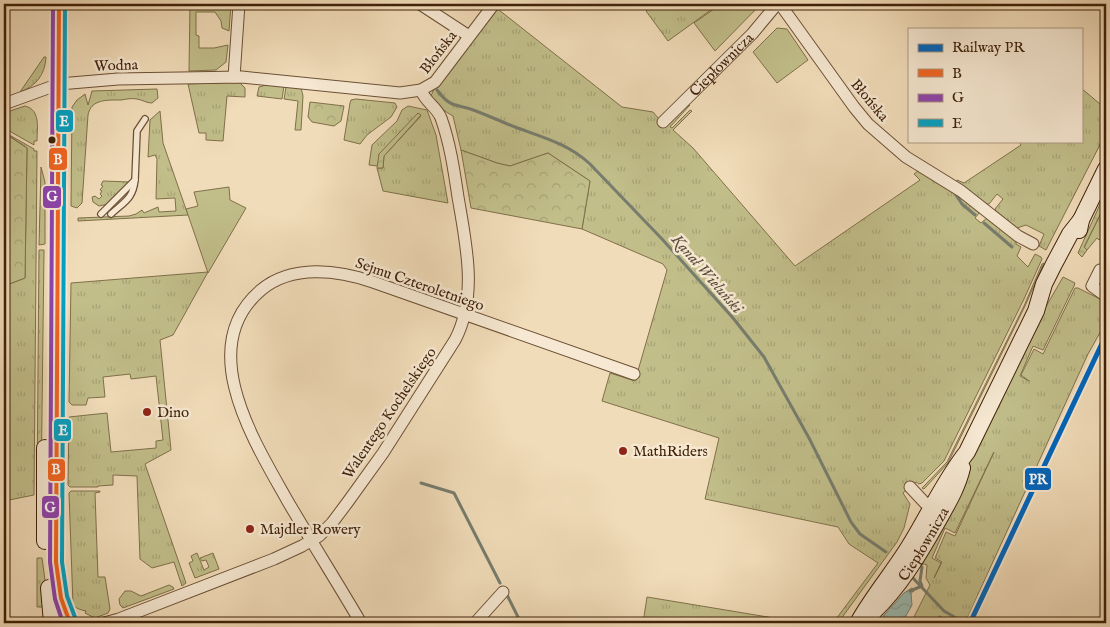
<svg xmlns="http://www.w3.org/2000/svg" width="1110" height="627" viewBox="0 0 1110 627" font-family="'IM FELL English',serif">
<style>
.grass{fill:url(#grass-tufts);stroke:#80704a;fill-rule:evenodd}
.forest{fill:url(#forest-crowns);stroke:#80704a}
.garden{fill:#c1be8a;stroke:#80704a}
.water{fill:url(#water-waves);stroke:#777d6e}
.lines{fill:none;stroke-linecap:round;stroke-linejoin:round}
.stream{stroke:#777d6e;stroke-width:3}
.lane-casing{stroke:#6c5035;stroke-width:8}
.street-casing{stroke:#6c5035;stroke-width:13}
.secondary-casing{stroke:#402109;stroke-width:18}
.lane{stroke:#f6e8d2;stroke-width:5.5}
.street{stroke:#f6e8d2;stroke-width:11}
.secondary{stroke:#f6e8d2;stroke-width:16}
.bus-1-casing{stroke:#f6e8d2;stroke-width:8}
.bus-2-casing{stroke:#f6e8d2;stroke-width:8}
.bus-3-casing{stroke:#f6e8d2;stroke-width:8}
.bus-1{stroke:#f26522;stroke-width:4}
.bus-2{stroke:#8e44ad;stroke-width:4}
.bus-3{stroke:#03a2c4;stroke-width:4}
.rail-1-casing{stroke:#f6e8d2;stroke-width:9}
.rail-1{stroke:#0065bd;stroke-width:5}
.bus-dot{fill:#402109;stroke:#f6e8d2;stroke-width:2}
.poi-dot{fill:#8f2418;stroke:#f6e8d2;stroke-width:2}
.labels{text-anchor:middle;stroke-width:5;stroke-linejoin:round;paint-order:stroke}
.street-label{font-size:15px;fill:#402109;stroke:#f6e8d2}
.poi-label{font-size:15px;fill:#402109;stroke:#f6e8d2;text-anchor:start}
.water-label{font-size:16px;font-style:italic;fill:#5b4f3c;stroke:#f6e8d2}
.line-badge{stroke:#f6e8d2;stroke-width:2}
.badge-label{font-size:14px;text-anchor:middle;font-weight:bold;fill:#fff}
</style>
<defs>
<pattern id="grass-tufts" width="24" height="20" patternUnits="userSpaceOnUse" patternTransform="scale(1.25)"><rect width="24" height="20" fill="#c1be8a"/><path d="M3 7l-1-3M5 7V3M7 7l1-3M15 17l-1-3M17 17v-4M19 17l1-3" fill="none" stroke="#a7a376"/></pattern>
<pattern id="forest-crowns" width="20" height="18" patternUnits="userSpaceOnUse" patternTransform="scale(1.25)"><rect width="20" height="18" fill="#c1be8a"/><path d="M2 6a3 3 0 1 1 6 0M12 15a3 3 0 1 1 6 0" fill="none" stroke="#a7a376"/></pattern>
<pattern id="water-waves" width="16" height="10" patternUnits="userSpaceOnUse" patternTransform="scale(1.25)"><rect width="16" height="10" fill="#9bbbb2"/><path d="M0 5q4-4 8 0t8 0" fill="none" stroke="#87a098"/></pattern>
</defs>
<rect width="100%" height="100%" fill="#f1dcb9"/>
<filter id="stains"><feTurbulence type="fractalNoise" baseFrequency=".004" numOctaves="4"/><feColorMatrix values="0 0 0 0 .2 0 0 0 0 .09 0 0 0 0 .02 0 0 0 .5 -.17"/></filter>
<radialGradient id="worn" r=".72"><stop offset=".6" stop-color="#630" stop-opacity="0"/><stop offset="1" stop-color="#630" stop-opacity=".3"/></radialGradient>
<g class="grass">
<path d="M 500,4 L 503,4 L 499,10 L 622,107 L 653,112 L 659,119 L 690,105 L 670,127 L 672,128 L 690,110 L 692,111 L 673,130 L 693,148 L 795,266 L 920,180 L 914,174 L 918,171 L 961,198 L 978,211 L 979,213 L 975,218 L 981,223 L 987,218 L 1016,241 L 1016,244 L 1021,247 L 1017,256 L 1028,267 L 1035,254 L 1041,257 L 1042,259 L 1024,299 L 944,461 L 922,483 L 919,484 L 916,482 L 903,493 L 910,504 L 904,528 L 897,542 L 838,623 L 833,623 L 878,563 L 849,544 L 838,527 L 705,499 L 719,438 L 602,401 L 610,373 L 635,381 L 667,270 L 663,264 L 582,229 L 590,181 L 548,153 L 510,166 L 497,163 L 461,150 L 453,116 C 444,111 436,105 431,96 L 433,91 Z"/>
<path d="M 655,4 L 719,4 L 668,41 L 646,11 Z"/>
<path d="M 44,57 L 46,57 C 45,75 36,86 20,92 Z"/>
<path d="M 239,82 L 245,88 L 245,97 L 227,96 L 223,141 L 206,140 L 206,133 L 199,133 L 188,84 Z"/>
<path d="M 266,85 L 284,86 L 282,99 L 257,96 L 259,87 Z"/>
<path d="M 286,87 L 301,88 L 303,96 L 301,130 L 295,130 L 298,101 L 284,99 Z"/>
<path d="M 1081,88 L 1106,109 L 1106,133 L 1046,250 L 1039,246 L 1044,234 L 1026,225 L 1017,228 L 996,211 L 995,209 L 1003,199 L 997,194 L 989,204 L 986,204 L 956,182 L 957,180 L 964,183 L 1021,145 L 1019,141 L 1081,141 Z"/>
<path d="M 157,89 L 158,98 L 152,103 C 146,103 143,100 137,99 C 132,98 126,99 121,100 C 107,100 91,99 88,115 L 82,203 L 77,208 L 71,206 L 72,107 L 77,100 L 85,94 L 88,105 L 92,91 Z"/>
<path d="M 356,99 L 395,103 L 397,107 L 391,117 L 367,135 L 360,144 L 344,140 L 350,103 L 351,100 Z"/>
<path d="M 25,106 C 41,110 37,128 37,141 L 34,141 L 34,145 L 4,128 L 4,113 Z"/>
<path d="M 408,106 L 427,110 L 436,135 L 448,203 L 383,191 L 377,168 L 383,168 L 384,156 L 421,116 L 379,154 L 378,166 L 369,165 L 372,145 L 397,121 L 402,110 Z"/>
<path d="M 160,111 L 163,143 L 188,215 L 78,221 L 78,218 L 129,216 L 136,214 L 142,210 L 144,213 L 158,207 L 159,212 L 176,211 L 175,198 L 156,199 L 157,159 L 155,155 L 148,157 L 150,120 Z"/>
<path d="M 4,132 L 34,149 L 34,151 L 37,151 L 34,495 L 4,501 L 4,286 L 25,278 L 27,148 Z"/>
<path d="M 41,167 L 45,182 L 45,244 L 39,245 Z"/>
<path d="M 103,181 L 130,182 L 108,204 L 99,206 L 93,202 L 92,197 L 95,196 L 99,199 L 102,196 L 100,194 L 102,191 L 100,190 L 103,186 L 101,185 Z"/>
<path d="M 1100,215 L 1106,218 L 1106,235 L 1099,240 L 1097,238 L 1087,250 L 1084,248 Z"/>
<path d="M 39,250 L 44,250 L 41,495 L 37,495 Z"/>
<path d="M 1044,263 L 1025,306 L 948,463 L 924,489 L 922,488 L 925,485 L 947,462 L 1024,306 L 1042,264 Z"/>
<path d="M 208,272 L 173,335 L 160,340 L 171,450 L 145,464 L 186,583 L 182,586 L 174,562 L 152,568 L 140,559 L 137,476 L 113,475 L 113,485 L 98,486 L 98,487 L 70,487 L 68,485 L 69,417 L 107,413 L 111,452 L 156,448 L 156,441 L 163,440 L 156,376 L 131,379 L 130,374 L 103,377 L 105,397 L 88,398 L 86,405 L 72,405 L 69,402 L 71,283 Z"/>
<path d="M 1063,277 L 1075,283 L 1074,286 L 1043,350 L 1033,346 L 1020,376 L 1029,381 L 1021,375 L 1034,349 L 1043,354 L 1075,288 L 1078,288 L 1106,302 L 1106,322 L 1088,354 L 965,623 L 911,623 L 930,585 L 926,578 L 927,565 L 917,562 L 967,466 L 1036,324 ZM 994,452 L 955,536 L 946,532 L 935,558 L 942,562 L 934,578 L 941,563 L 932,558 L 945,528 L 955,533 Z"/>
<path d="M 71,491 L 100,491 L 100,492 L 95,493 L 98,577 L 105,577 L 110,609 L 108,613 L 95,618 L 85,613 L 86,611 C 81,610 77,609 73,605 L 69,493 Z"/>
<path d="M 197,553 L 204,570 L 209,567 L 206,560 L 202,561 L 200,558 L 213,553 L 219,569 L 195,578 L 189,563 L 193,561 L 191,556 Z"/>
<path d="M 37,558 L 42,558 L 48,602 L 44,607 L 37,607 Z"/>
<path d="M 169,585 L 173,587 L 174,589 L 123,608 L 120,605 L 119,599 L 125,591 L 131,591 L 141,596 Z"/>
<path d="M 647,597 L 804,623 L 643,623 Z"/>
</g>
<g class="forest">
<path d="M 310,102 L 344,106 L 341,121 L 334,126 L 312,122 L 308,117 Z"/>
<path d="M 418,113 L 421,115 L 384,156 L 383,168 L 377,168 L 379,154 Z"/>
<path d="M 4,133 L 27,148 L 25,278 L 4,286 Z"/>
<path d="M 461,150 L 497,163 L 510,166 L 548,153 L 590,181 L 582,229 L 471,208 Z"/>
<path d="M 1106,191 L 1106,218 L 1100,215 L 1084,247 L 1087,250 L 1082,257 L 1078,253 Z"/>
</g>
<g class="garden">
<path d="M 190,4 L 231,4 L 229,31 L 222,28 L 221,21 L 215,12 L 196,12 L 196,35 L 199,36 L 199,48 L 214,48 L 228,45 L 226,62 L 216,70 L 189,71 Z"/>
<path d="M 721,4 L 761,4 L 715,51 L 694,23 Z"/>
<path d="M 777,28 L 787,29 L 808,60 L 777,83 L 753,52 Z"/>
<path d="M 229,187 L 230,200 L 246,208 L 208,273 L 186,209 L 198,206 L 194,192 Z"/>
</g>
<path class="water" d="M 912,588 L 914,591 L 911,593 L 912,605 L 902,623 L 877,623 L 904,593 Z"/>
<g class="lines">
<g class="stream">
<path d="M 437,90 C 452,110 457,103 476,111 C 489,116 502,122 515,127 C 542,137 569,144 590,164 L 662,239 L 733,318 L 764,357 L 809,438 L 851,522 L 860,534 L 886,552"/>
<path d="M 956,195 L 962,204 L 975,215"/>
<path d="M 984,223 L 1012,247"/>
<path d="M 421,483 L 454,493 L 500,583"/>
<path d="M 912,577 L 944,611 L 965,623"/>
<path d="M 910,591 L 922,586 L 920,581 L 922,567"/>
<path d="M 507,595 L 521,623"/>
<path d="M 936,623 L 940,617"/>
</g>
<defs>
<g id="lane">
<path d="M 101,214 L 135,180 L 137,131 L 145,119"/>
<path d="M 111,214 C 124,202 133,199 135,180"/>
</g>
<g id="street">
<path d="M 420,4 L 469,36"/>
<path d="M 780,4 L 854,107 L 868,124 L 906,157 L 961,191 L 1018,236 L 1033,244"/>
<path d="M 234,77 L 239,4"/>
<path d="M 4,104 L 59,84 L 118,79 L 242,77 L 400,93 L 421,90 L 435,82 L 494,4"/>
<path id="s1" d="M 663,122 L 752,34 L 777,4"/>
<path d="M 1100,270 L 1092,286 L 1106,296"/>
<path d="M 910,487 L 925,503 L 937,510"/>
<path d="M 104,623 L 119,619 L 274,559 L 302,546 L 319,536 L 332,523 L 347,503 L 383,453 L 455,340 C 478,296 466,244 458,197 C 454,170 450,143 441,118 C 437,107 425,102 421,90"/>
<path d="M 361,623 C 337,582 311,541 287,500 C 254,441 194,347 261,290 C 292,264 338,270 373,282 L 634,374"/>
<path d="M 475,623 L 503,592"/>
</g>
<g id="secondary">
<path d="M 59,4 L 56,553 C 56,578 59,601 70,623"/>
<path d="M 1079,230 L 1081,220 L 1106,169"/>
<path d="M 45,541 L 45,448"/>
<path d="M 49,588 L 52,623"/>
<path id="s2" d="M 873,612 C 899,587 918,556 936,524 C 946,506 957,489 962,468"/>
<path d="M 858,623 C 873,596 893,573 909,547 C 929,515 944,481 967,452 L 1036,311 L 1044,284 L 1054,264 L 1070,234 L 1081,220"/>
</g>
</defs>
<use href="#lane" class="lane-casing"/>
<use href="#street" class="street-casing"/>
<use href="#secondary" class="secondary-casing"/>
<use href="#lane" class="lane"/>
<use href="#street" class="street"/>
<use href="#secondary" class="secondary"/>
<defs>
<path id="bus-1" d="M 59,4 L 56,562 L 61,598 L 70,623"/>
<path id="bus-2" d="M 53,4 L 50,562 L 55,599 L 63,623"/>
<path id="bus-3" d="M 65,4 L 62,562 L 67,596 L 76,620"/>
</defs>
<use href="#bus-1" class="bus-1-casing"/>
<use href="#bus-2" class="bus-2-casing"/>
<use href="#bus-3" class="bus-3-casing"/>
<use href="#bus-1" class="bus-1"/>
<use href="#bus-2" class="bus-2"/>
<use href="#bus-3" class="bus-3"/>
<defs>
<path id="rail-1" d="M 970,623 L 1106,335"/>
</defs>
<use href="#rail-1" class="rail-1-casing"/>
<use href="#rail-1" class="rail-1"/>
</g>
<circle class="bus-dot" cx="52" cy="140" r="4.5"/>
<g class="poi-dot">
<circle cx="147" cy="412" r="5"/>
<circle cx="623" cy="451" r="5"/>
<circle cx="250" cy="529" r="5"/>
</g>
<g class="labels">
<g class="street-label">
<text transform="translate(438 52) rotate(-52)" y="5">Błońska</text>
<text dy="5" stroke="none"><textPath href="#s1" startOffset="82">Ciepłownicza</textPath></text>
<text transform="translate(116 65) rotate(-2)" y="5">Wodna</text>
<text transform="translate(870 100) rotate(50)" y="5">Błońska</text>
<text transform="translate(420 284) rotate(19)" y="5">Sejmu Czteroletniego</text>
<text transform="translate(389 413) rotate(-56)" y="5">Walentego Kochelskiego</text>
<text dy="5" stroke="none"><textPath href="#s2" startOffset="85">Ciepłownicza</textPath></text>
</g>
<g class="poi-label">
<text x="157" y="417">Dino</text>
<text x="633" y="456">MathRiders</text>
<text x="260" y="534">Majdler Rowery</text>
</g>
<g class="water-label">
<text transform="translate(708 273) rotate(49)" y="6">Kanał Wieluński</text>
</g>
</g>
<g class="line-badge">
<rect x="55" y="109" width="19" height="24" rx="5" fill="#03a2c4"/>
<rect x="48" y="147" width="20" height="24" rx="5" fill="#f26522"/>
<rect x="42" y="185" width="20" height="24" rx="5" fill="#8e44ad"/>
<rect x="53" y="418" width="19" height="24" rx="5" fill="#03a2c4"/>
<rect x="47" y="458" width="19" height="24" rx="5" fill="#f26522"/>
<rect x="1024" y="467" width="28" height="24" rx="5" fill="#0065bd"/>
<rect x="41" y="495" width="19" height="24" rx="5" fill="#8e44ad"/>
</g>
<g class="badge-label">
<text x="64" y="126">E</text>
<text x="58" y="164">B</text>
<text x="52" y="201">G</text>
<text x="63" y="435">E</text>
<text x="56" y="474">B</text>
<text x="1038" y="484">PR</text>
<text x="50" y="512">G</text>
</g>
<rect width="1110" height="627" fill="none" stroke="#f1dcb9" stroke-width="20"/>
<rect x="5" y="5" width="1100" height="617" fill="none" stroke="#402109" stroke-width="2.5"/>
<rect x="10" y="10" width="1090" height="607" fill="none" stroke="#402109"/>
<rect x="908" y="28" width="175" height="115" fill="#f6e8d2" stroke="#ad9882"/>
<rect x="918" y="44" width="25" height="8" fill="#0065bd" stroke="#ad9882"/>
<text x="952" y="52" font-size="15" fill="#402109">Railway PR</text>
<rect x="918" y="69" width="25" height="8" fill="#f26522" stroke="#ad9882"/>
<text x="952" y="78" font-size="15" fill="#402109">B</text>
<rect x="918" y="94" width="25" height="8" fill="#8e44ad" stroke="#ad9882"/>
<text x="952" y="102" font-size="15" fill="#402109">G</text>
<rect x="918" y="119" width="25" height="8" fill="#03a2c4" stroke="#ad9882"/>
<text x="952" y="128" font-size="15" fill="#402109">E</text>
<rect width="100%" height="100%" filter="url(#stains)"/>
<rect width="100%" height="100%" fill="url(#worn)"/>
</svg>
